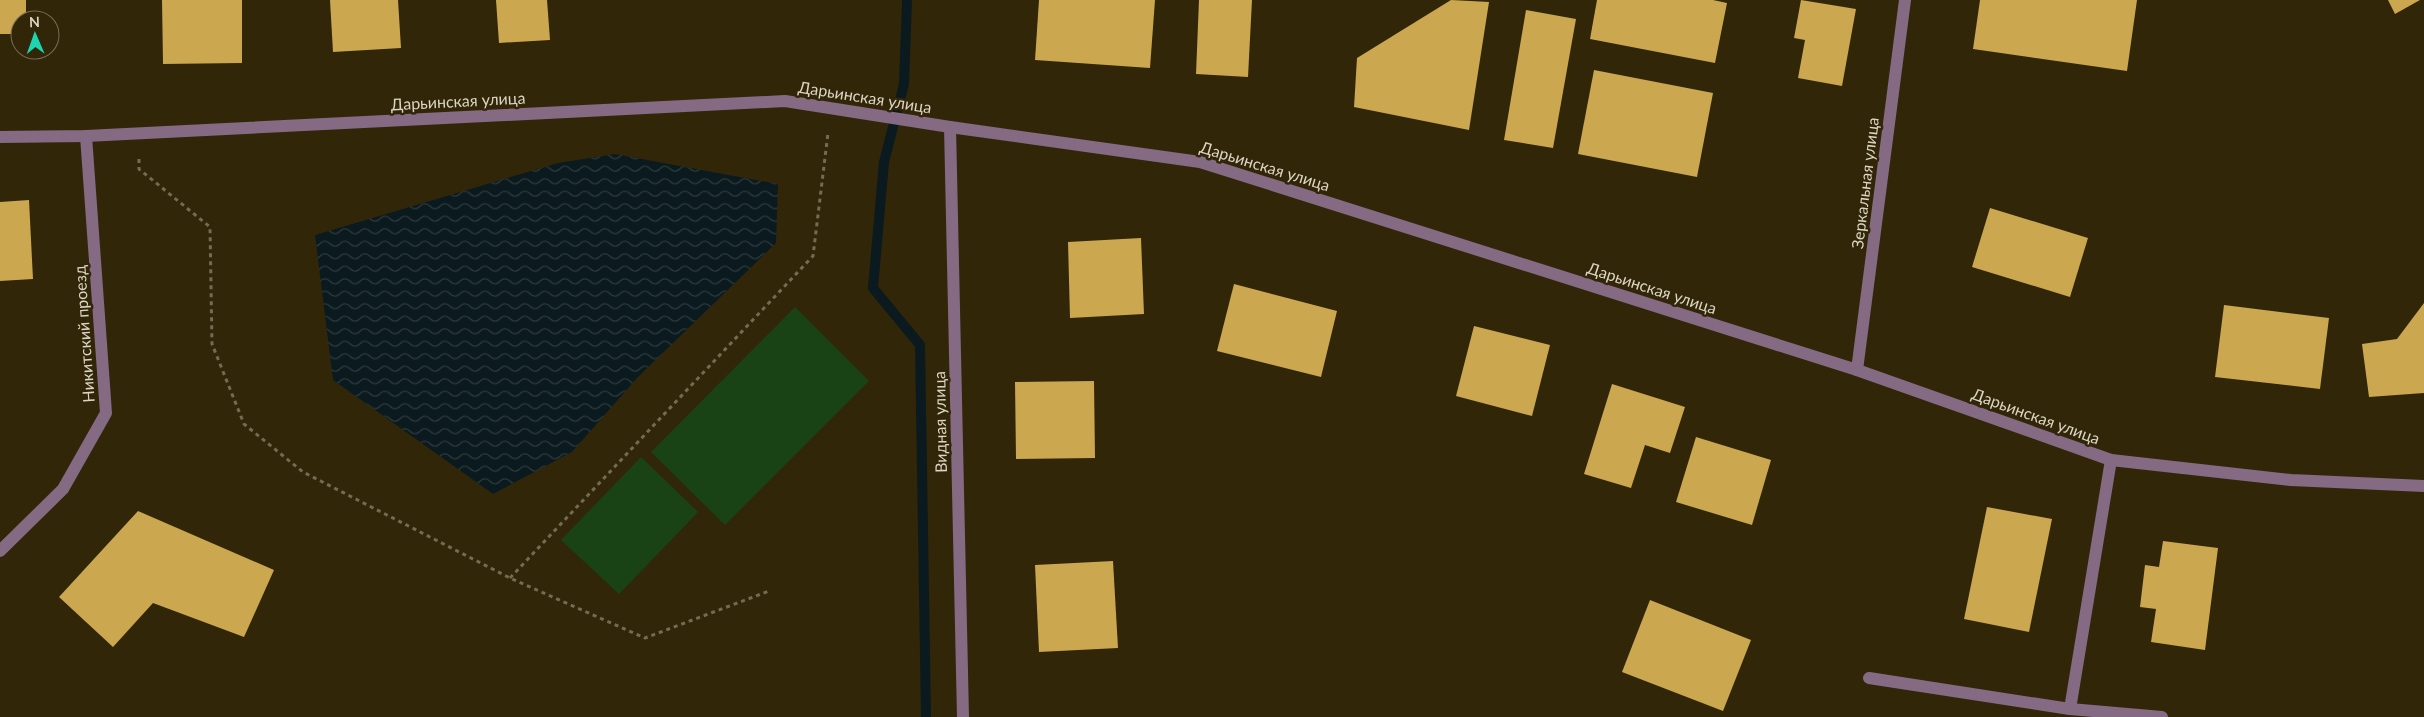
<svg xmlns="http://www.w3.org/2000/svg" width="2424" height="717" viewBox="0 0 2424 717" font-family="Lato,sans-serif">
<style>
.garden{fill:#194215}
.water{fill:url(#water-waves)}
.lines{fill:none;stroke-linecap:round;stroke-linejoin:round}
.stream{stroke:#0b1a1e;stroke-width:10}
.building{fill:#cba750}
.path{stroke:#756b53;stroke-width:3;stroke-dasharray:4 4;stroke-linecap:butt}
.minor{stroke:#856a83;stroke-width:12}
.labels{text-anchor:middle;stroke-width:5;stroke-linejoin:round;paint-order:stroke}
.street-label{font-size:16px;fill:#dcd5c4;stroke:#322608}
</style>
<defs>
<pattern id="water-waves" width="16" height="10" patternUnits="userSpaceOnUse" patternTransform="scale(1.25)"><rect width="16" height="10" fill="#0b1a1e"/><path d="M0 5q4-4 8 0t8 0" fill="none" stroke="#2e3a3d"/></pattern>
</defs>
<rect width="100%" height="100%" fill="#322608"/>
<g class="garden">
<path d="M 795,307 L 869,381 L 725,525 L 651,452 Z"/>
<path d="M 641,457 L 698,512 L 619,594 L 561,540 Z"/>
</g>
<path class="water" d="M 615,154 L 778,184 L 776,243 L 638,377 L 572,452 L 493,494 L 333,380 L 315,235 L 558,163 Z"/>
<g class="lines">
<path class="stream" d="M 907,0 L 904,84 L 884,162 L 873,288 L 920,345 L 926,717"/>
</g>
<g class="building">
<path d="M 0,0 L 26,0 L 26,20 L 20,20 L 20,34 L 0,34 Z"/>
<path d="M 162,0 L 242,0 L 242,63 L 163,64 Z"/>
<path d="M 330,0 L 398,0 L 401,48 L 333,52 Z"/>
<path d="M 496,0 L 547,0 L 550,40 L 499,43 Z"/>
<path d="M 1039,0 L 1155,0 L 1150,68 L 1035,60 Z"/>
<path d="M 1199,0 L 1252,0 L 1248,77 L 1196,74 Z"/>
<path d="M 1451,0 L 1489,2 L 1469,130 L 1354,107 L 1357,58 Z"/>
<path d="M 1597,0 L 1713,0 L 1727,3 L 1715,63 L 1590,39 Z"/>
<path d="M 1801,0 L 1856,9 L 1842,86 L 1798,78 L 1805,40 L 1794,38 Z"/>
<path d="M 1980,0 L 2137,0 L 2127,71 L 1973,49 Z"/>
<path d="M 2388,0 L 2420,0 L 2395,14 Z"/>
<path d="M 1526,10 L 1576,19 L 1553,148 L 1504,140 Z"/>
<path d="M 1594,70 L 1713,93 L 1697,177 L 1578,154 Z"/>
<path d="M 29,200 L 33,279 L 0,281 L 0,202 Z"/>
<path d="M 1990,208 L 2088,238 L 2070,297 L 1972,267 Z"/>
<path d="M 1141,238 L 1144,314 L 1070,318 L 1068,242 Z"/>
<path d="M 1234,284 L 1337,311 L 1321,377 L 1217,351 Z"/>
<path d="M 2424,303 L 2424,393 L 2369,397 L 2362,344 L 2397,339 Z"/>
<path d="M 2224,305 L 2329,318 L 2320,389 L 2215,377 Z"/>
<path d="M 1474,326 L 1550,345 L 1532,416 L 1456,396 Z"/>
<path d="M 1094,381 L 1095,458 L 1016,459 L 1015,382 Z"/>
<path d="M 1612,384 L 1685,407 L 1670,453 L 1645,445 L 1631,488 L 1584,474 Z"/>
<path d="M 1696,437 L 1771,460 L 1752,525 L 1676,502 Z"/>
<path d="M 1987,507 L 2052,519 L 2029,632 L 1964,619 Z"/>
<path d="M 138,511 L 274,570 L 244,637 L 153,603 L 113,647 L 59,597 Z"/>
<path d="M 2163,541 L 2218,548 L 2205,650 L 2151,642 L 2156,609 L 2140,607 L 2145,565 L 2159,567 Z"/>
<path d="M 1113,561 L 1118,648 L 1039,652 L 1035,565 Z"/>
<path d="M 1650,600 L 1751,640 L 1723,711 L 1622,672 Z"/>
</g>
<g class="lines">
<g class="path">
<path d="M 139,159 L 139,169 L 210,227 L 212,344 L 244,424 L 303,472 L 510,578 L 645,638 L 769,591"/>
<path d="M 510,578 L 813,256 L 828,133"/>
</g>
<g class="minor">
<path d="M 950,127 L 963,717"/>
<path d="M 0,137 L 86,136 L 785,101 L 950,127 L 1200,162 L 1857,370 L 2111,460 L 2291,480 L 2424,486"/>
<path d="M 1857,370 L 1905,0"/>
<path d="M 0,551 L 63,489 L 106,413 L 86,136"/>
<path d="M 1869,678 L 2070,709 L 2162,717"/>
<path d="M 2070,709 L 2111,460"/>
</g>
</g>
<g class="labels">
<g class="street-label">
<text transform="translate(865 97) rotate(9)" y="6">Дарьинская улица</text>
<text transform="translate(458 101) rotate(-3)" y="6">Дарьинская улица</text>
<text transform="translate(1265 166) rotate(17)" y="6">Дарьинская улица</text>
<text transform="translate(1865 183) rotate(-83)" y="6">Зеркальная улица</text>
<text transform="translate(1652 288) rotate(18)" y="6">Дарьинская улица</text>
<text transform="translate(84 334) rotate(-94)" y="6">Никитский проезд</text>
<text transform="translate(2036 416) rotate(20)" y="6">Дарьинская улица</text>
<text transform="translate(940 422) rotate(-91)" y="6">Видная улица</text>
</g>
</g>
<g transform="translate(35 35) rotate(358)"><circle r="24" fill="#322608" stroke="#766c53"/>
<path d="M0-4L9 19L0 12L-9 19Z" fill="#1dd5b1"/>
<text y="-8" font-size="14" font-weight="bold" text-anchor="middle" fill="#dcd5c4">N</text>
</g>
</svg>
